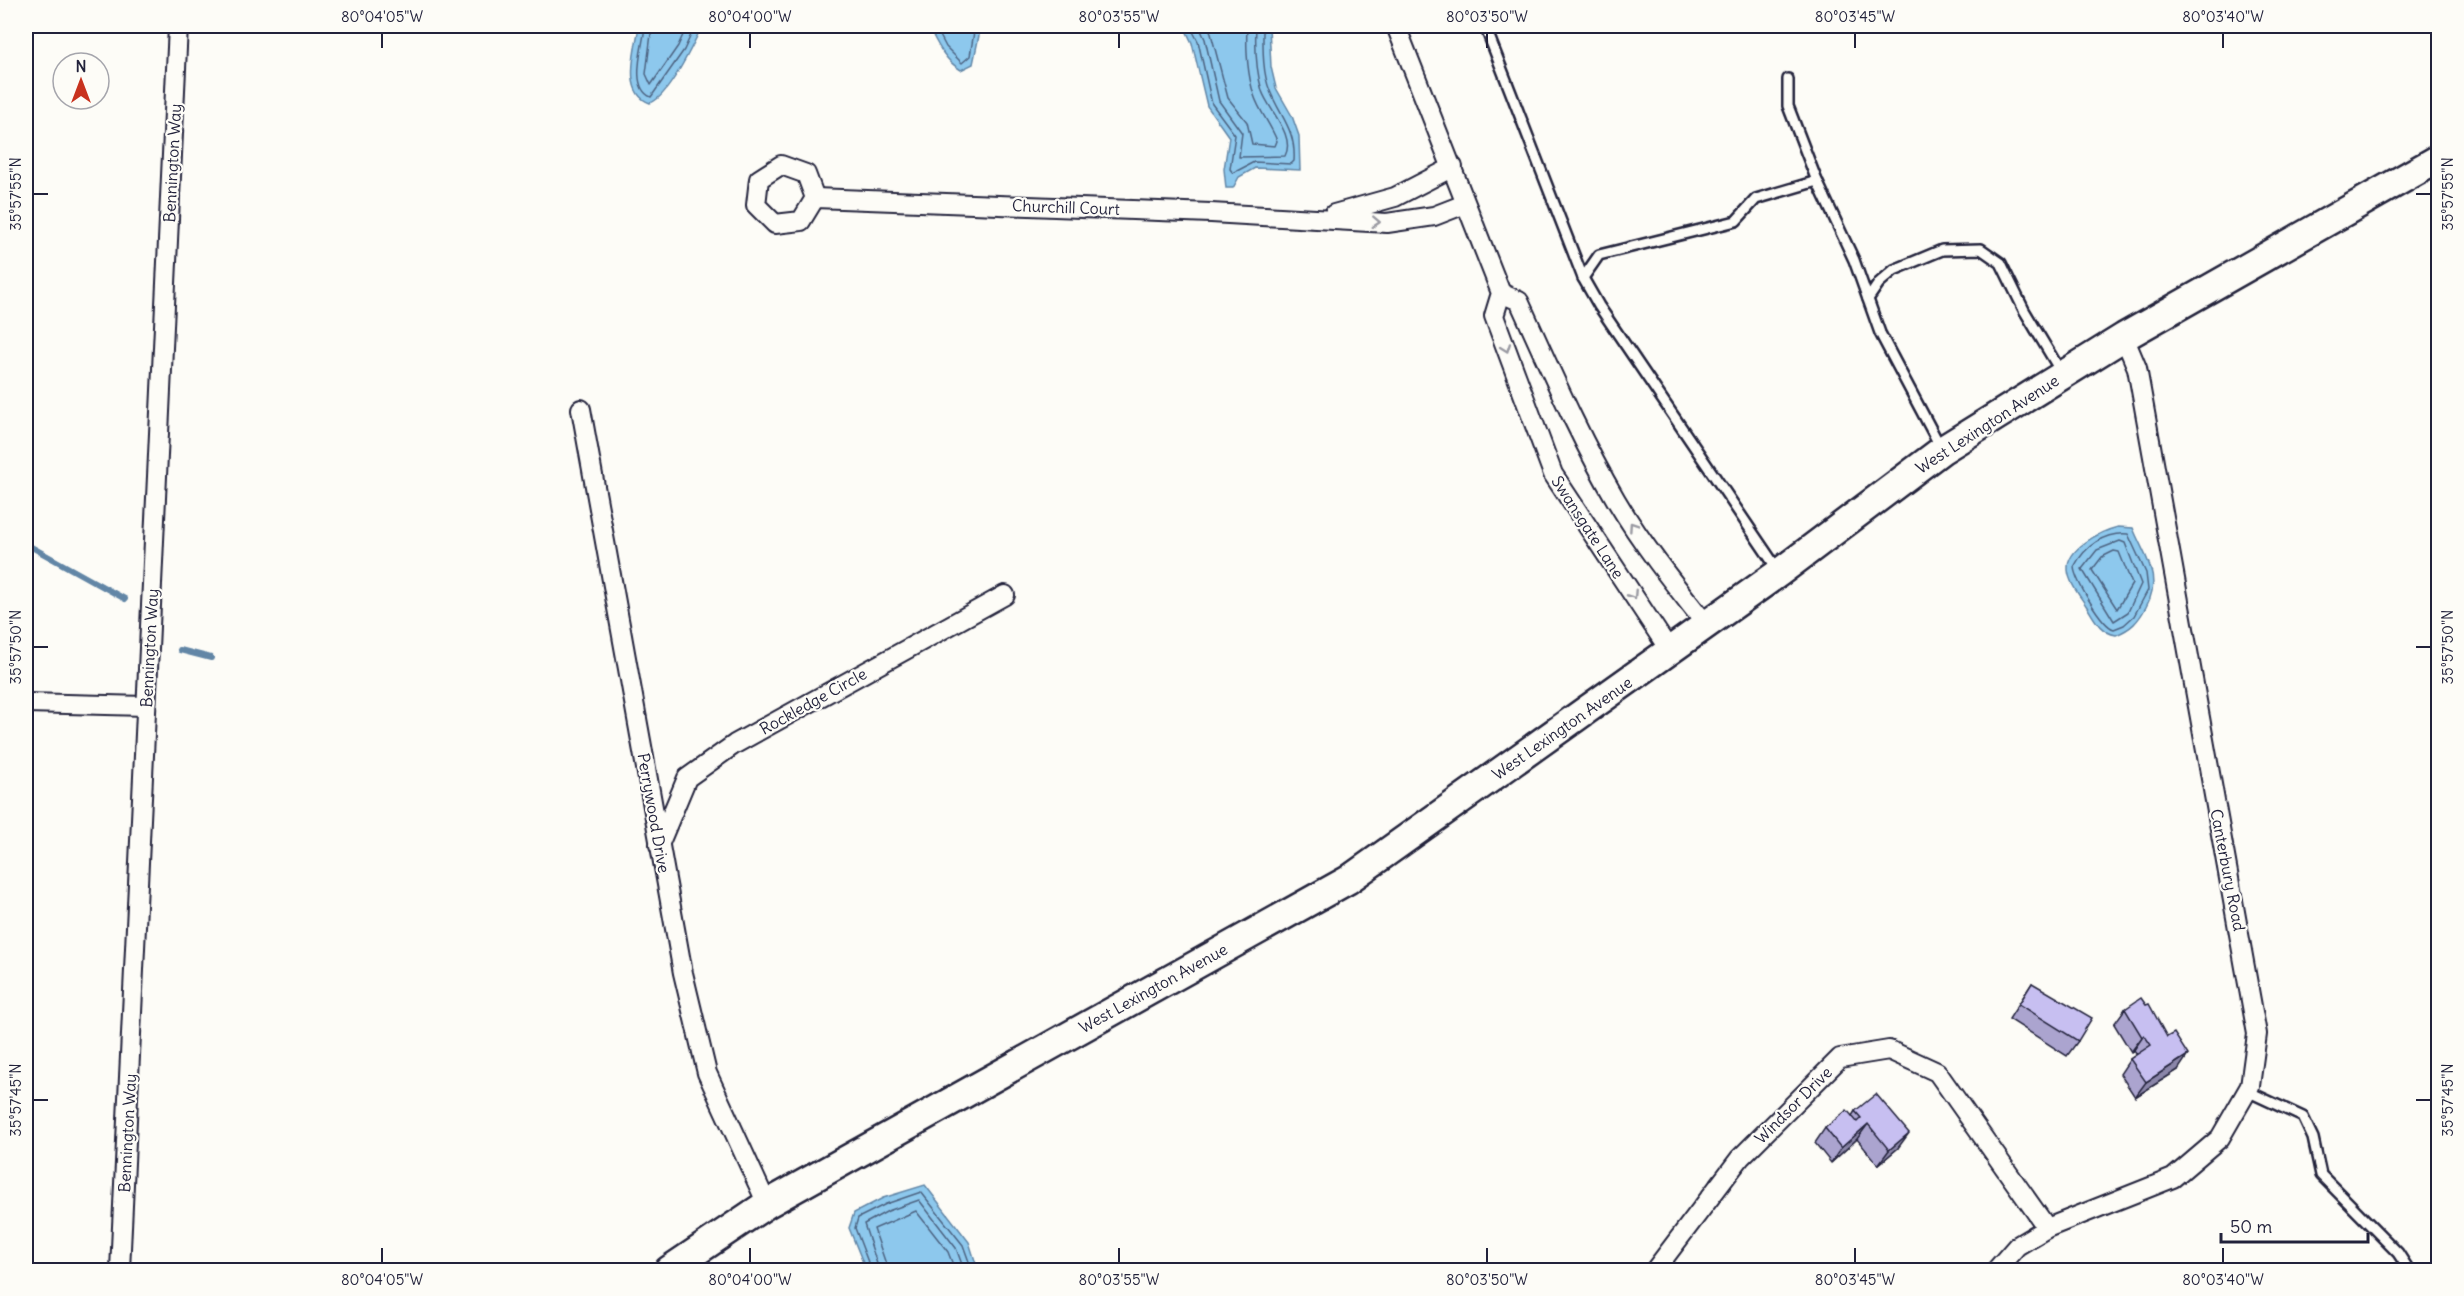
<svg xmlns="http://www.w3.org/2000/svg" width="2464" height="1296" viewBox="0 0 2464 1296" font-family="Delius,sans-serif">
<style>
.water{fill:#8dc8ed;stroke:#6286a6;stroke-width:1.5}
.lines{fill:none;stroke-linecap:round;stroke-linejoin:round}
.shore{stroke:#4d6482;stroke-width:1.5}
.stream{stroke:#6286a6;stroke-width:6}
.lane-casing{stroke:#22223b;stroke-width:14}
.street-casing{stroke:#22223b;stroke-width:22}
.secondary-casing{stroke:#22223b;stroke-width:32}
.lane{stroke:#fdfcf7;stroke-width:9}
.street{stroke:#fdfcf7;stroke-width:18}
.secondary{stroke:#fdfcf7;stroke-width:27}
.wall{fill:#aba4cf;stroke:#22223b;stroke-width:1.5}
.shaded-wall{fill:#8b86a9;stroke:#22223b;stroke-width:1.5}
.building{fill:#c7bff1;stroke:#22223b;stroke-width:1.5}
.oneway{stroke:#9a9aa2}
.ticks{fill:none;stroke:#22223b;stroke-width:2}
.labels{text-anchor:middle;stroke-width:4.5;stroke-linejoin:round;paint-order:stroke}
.street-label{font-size:16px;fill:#22223b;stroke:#fdfcf7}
.neatline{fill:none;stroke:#22223b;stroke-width:2}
.ticks-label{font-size:15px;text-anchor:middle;fill:#22223b}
</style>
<rect width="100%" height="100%" fill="#fdfcf7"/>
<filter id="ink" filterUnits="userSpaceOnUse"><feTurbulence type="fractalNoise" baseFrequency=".0167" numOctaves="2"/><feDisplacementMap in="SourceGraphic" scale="12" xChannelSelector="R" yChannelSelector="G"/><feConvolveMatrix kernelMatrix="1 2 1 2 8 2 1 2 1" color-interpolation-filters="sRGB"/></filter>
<g filter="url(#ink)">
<g class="water">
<path d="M 639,26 L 702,26 C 694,43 668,98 650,103 C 621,93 636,48 639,26 Z"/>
<path d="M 928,26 L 981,26 L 973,64 L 961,70 C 944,60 937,43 928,26 Z"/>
<path d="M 1184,26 L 1269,26 L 1271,67 L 1276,88 L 1292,116 L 1299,136 L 1300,170 L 1255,168 L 1239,177 L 1233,188 L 1226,188 L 1224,169 L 1229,137 L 1207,106 L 1192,43 Z"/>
<path d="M 2118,527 L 2133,528 C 2145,558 2163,576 2146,607 C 2138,622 2131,629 2116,635 C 2100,632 2095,620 2087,607 C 2080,596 2069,583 2068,570 C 2066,548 2102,531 2118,527 Z"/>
<path d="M 925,1185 L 969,1242 L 978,1270 L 866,1270 L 849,1228 L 854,1213 L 883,1198 Z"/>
</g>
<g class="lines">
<g class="shore">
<path d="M 645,26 C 644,44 628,87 651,97 L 684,50 L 695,26"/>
<path d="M 652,26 L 646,74 L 651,85 L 678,46 L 687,26"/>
<path d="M 935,26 L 946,47 L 962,63 L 970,56 L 975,26"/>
<path d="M 1190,26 L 1198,41 L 1212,104 L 1235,135 L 1230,169 L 1233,173 L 1254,162 L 1291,164 L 1294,161 C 1296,130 1281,118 1270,91 C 1262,72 1263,46 1263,26"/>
<path d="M 1199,26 L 1205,39 L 1219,101 L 1242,133 L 1239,157 L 1285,156 C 1296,136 1268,109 1262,91 C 1256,70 1255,47 1256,26"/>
<path d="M 1209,26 L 1228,98 L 1247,122 L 1252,144 L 1275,146 L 1277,141 C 1271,125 1259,111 1254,95 C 1247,73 1246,48 1247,26"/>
<path d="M 2128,534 L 2146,573 L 2148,590 L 2134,616 L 2124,625 L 2114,629 C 2102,626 2075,580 2074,567 C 2085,546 2104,532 2128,534 Z"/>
<path d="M 2120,541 L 2125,543 L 2141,584 L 2128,612 L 2114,621 L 2082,569 L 2097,550 Z"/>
<path d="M 2114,551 L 2119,552 L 2132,584 L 2117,609 L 2092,570 L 2102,557 Z"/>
<path d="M 871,1270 L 855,1228 L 858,1218 L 886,1204 L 921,1192 L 963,1245 L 972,1270"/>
<path d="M 879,1270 L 864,1224 L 888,1211 L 919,1200 L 956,1248 L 964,1270"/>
<path d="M 888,1270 L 874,1229 L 916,1211 L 948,1252 L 955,1270"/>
</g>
<g class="stream">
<path d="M 26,544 L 125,599"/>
<path d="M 180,650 L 211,658"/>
</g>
<defs>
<g id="lane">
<path d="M 1485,26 L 1583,278 L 1599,306 L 1778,570"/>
<path d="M 1788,79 L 1788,106 L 1817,181 L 1854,260 L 1880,333 L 1941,448"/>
<path d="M 1583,278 L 1599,255 L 1736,221 L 1756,199 L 1817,181"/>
<path d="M 1868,299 L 1879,283 L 1894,270 L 1942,250 L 1981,249 L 2001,263 L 2024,310 L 2061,372"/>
<path d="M 2247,1091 L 2303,1117 L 2313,1138 L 2321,1175 L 2398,1253 L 2409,1270"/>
</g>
<g id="street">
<path d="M 1396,26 L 1501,293 L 1494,316 L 1553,474 L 1670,651"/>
<path d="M 781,165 L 806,174 L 815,198 L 801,221 L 775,224 L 756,205 L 759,179 Z"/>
<path d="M 815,198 L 1211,213 L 1387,223 L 1434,216 L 1465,204"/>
<path d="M 1334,214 L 1395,197 L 1453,167"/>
<path d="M 1501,293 L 1519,301 C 1550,369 1579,437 1616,500 C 1642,544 1674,584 1705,623"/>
<path d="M 581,409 L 683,973 L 707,1073 L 767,1204"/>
<path d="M 26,703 L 146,706"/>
<path d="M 659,845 L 687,778 L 735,744 L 1005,595"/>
<path d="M 120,1270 L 178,26"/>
<path d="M 1655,1270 L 1740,1158 L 1840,1058 L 1889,1050 L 1937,1072 L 2047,1228"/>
<path d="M 1996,1270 L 2017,1246 L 2047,1228 L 2173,1178 L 2220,1138 L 2250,1086 L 2257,1034 L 2137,368 L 2124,337"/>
</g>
<path id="secondary" d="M 669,1270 L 767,1204 L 1348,880 L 1780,572 L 1942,450 L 2124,337 L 2438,159"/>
</defs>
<use href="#lane" class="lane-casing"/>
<use href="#street" class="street-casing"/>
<use href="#secondary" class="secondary-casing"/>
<use href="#lane" class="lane"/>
<use href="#street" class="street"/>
<use href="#secondary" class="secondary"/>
</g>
<g class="wall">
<path d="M 2032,983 L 2078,1041 L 2067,1056 L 2009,1019 Z"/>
<path d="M 2125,1009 L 2178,1070 L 2135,1097 L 2120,1074 L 2130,1059 L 2137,1054 L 2134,1050 L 2131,1052 L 2114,1024 Z"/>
<path d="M 1855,1111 L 1898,1148 L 1878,1165 L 1857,1139 L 1831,1163 L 1815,1143 L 1825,1128 L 1852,1116 Z"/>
</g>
<g class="shaded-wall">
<path d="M 2144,1035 L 2134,1050 L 2131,1052 L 2142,1037 Z"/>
<path d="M 2188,1055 L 2178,1070 L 2135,1097 L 2146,1082 Z"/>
<path d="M 1868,1124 L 1857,1139 L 1831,1163 L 1841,1148 Z"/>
<path d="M 1909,1133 L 1898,1148 L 1878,1165 L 1889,1150 Z"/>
</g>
<g class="building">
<path d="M 2032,983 L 2092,1018 L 2078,1041 L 2019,1004 Z"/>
<path d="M 2141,998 L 2146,1005 L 2149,1004 L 2167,1037 L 2174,1033 L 2188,1055 L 2146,1082 L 2130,1059 L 2151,1045 L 2144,1035 L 2142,1037 L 2125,1009 Z"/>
<path d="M 1876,1094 L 1909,1133 L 1889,1150 L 1868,1124 L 1841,1148 L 1825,1128 L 1847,1110 L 1857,1122 L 1861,1118 L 1855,1111 Z"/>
</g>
<defs><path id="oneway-chevron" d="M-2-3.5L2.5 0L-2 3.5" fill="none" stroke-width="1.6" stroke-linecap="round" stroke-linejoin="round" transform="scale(1.5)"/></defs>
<g class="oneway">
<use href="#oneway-chevron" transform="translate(1376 222) rotate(3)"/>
<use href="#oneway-chevron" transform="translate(1506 348) rotate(70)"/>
<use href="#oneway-chevron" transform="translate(1633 526) rotate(-124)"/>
<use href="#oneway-chevron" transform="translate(1633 595) rotate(57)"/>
</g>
</g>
<path class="ticks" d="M 382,33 L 382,48M 750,33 L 750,48M 1119,33 L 1119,48M 1487,33 L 1487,48M 1855,33 L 1855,48M 2223,33 L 2223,48M 33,194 L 48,194M 2416,194 L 2431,194M 33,647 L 48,647M 2416,647 L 2431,647M 33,1100 L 48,1100M 2416,1100 L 2431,1100M 382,1248 L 382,1263M 750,1248 L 750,1263M 1119,1248 L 1119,1263M 1487,1248 L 1487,1263M 1855,1248 L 1855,1263M 2223,1248 L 2223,1263"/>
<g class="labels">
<g class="street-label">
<text transform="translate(172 163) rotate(-87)" y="6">Bennington Way</text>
<text transform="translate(1066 207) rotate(2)" y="6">Churchill Court</text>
<text transform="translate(1987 424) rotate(-33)" y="6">West Lexington Avenue</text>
<text transform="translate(1588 527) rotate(57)" y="6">Swansgate Lane</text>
<text transform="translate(149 648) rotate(-87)" y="6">Bennington Way</text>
<text transform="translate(813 701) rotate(-29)" y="6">Rockledge Circle</text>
<text transform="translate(1562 728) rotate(-35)" y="6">West Lexington Avenue</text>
<text transform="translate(654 813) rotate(80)" y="6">Perrywood Drive</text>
<text transform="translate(2228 870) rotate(79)" y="6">Canterbury Road</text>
<text transform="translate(1153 988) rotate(-29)" y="6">West Lexington Avenue</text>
<text transform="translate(1793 1105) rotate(-45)" y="6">Windsor Drive</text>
<text transform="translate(127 1133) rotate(-87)" y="6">Bennington Way</text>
</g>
</g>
<rect width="2464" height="1296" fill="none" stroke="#fdfcf7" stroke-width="66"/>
<g transform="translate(81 81)"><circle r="28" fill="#fdfcf7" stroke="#a5a5ac" stroke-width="1.5"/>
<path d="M0-4.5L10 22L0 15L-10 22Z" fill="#c8321e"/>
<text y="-9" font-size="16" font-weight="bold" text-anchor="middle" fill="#22223b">N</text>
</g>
<path d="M2221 1233v9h147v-9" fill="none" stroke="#22223b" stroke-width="3"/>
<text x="2230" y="1233" font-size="18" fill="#22223b" stroke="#fdfcf7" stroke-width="4.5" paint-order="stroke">50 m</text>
<rect x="33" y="33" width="2398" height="1230" class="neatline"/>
<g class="ticks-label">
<text x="382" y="22">80°04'05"W</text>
<text x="750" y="22">80°04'00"W</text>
<text x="1119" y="22">80°03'55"W</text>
<text x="1487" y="22">80°03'50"W</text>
<text x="1855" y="22">80°03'45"W</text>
<text x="2223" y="22">80°03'40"W</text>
<text transform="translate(16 194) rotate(-90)" y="5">35°57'55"N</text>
<text transform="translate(2448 194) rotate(-90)" y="5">35°57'55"N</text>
<text transform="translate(16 647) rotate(-90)" y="5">35°57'50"N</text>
<text transform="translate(2448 647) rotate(-90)" y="5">35°57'50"N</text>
<text transform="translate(16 1100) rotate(-90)" y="5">35°57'45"N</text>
<text transform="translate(2448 1100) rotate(-90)" y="5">35°57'45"N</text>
<text x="382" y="1285">80°04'05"W</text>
<text x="750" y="1285">80°04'00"W</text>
<text x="1119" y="1285">80°03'55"W</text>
<text x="1487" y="1285">80°03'50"W</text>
<text x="1855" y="1285">80°03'45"W</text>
<text x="2223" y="1285">80°03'40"W</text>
</g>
</svg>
